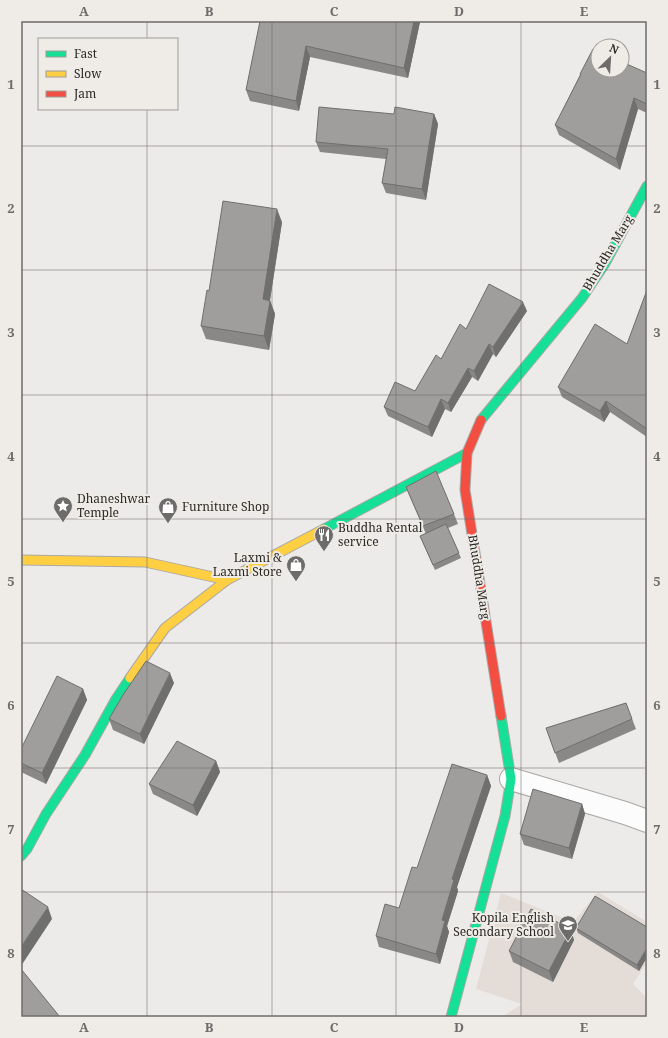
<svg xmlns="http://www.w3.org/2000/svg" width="668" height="1038" viewBox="0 0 668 1038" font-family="'Noto Serif',serif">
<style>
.built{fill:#e3dcd7}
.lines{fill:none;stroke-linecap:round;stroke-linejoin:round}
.street-casing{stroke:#aaa8a6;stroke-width:24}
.fast-casing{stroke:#aaa8a6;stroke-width:11}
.slow-casing{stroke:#aaa8a6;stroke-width:11}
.jam-casing{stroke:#aaa8a6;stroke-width:11}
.street{stroke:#fcfcfc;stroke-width:22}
.fast{stroke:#16e098;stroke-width:9}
.slow{stroke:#ffcf43;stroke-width:9}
.jam{stroke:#f24e42;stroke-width:9}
.wall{fill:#898886}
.shaded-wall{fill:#6f6f6d}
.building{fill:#9f9e9c;stroke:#6f6f6d}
.grid{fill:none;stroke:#6e6c6b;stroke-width:1;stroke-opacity:0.55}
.labels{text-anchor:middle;stroke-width:4;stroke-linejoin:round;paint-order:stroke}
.street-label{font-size:12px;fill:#2a2827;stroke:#efebe7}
.poi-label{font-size:12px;fill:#2a2827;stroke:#efebe7;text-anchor:start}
.neatline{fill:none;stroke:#6e6c6b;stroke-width:1.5}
.grid-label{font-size:13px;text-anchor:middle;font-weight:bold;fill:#6e6c6b}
</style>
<rect width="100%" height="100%" fill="#edebe9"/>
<path class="built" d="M 598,892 L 647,922 L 647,962 L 633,984 L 647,998 L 647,1017 L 502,1017 L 522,1004 L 476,989 L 501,893 L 573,922 Z"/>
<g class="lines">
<defs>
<path id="street" d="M 511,779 L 625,813 L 647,821"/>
<g id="fast">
<path d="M 481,420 L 582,298 L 604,265 L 647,186"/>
<path d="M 324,529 L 467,453"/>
<path d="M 21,856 L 27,849 L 46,814 L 85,755 L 116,699 L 130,678"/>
<path d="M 451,1017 L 505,816 L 511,779 L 501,716"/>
</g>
<g id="slow">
<path d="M 21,560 L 145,562 L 227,580 L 324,529"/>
<path d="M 130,678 L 165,628 L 227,580"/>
</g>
<path id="jam" d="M 481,420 L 467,453 L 465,490 L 501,716"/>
</defs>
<use href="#street" class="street-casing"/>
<use href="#fast" class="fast-casing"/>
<use href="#slow" class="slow-casing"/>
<use href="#jam" class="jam-casing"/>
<use href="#street" class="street"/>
<use href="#fast" class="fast"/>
<use href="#slow" class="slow"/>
<use href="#jam" class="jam"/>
</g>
<g class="wall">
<path d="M 260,21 L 419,21 L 420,22 L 408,78 L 310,57 L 299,111 L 250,101 L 246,90 Z"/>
<path d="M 647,73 L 647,113 L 638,109 L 620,170 L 559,135 L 555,125 L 580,75 L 580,74 Z"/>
<path d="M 394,114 L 434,114 L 438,124 L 426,200 L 386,193 L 382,183 L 386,159 L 320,152 L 316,142 Z"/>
<path d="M 282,222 L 270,300 L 275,314 L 269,350 L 206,339 L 201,326 L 209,291 Z"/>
<path d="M 647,290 L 647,437 L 610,412 L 604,422 L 562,397 L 558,387 L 627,344 Z"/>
<path d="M 527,311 L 496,357 L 493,354 L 478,381 L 472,377 L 451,412 L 445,409 L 432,437 L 388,416 L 384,407 L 415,391 L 466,329 Z"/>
<path d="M 406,487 L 454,514 L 458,524 L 448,528 L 461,558 L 435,570 L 420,536 L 426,534 L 410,497 Z"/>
<path d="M 174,683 L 144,744 L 113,730 L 109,719 Z"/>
<path d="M 83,689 L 87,700 L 46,784 L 21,772 L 21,749 Z"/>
<path d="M 626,703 L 636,729 L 559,763 L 546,728 Z"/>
<path d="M 216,761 L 220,772 L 197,816 L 153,794 L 149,784 Z"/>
<path d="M 487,775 L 491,786 L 457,887 L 458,891 L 447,926 L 449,932 L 440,964 L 379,947 L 376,936 L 399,908 L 417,868 Z"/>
<path d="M 582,804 L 585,814 L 572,859 L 524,845 L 520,834 Z"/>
<path d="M 647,927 L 647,957 L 639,971 L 578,933 L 576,928 Z"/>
<path d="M 574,940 L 553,982 L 513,962 L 509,951 Z"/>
</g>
<g class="shaded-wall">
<path d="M 414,21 L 419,21 L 420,22 L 408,78 L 404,68 Z"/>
<path d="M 306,46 L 310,57 L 299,111 L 296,101 Z"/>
<path d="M 634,98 L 638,109 L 620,170 L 616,159 Z"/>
<path d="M 434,114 L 438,124 L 426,200 L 422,189 Z"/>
<path d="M 277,209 L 282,222 L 268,313 L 263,299 Z"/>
<path d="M 270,301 L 275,314 L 269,350 L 264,336 Z"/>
<path d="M 523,302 L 527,311 L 496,357 L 493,347 Z"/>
<path d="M 489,344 L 493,354 L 478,381 L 474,371 Z"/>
<path d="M 468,368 L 472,377 L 451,412 L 448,403 Z"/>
<path d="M 441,399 L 445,409 L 432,437 L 428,427 Z"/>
<path d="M 606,401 L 610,412 L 604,422 L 600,411 Z"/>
<path d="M 170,673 L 174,683 L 144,744 L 140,734 Z"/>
<path d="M 83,689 L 87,700 L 46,784 L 42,773 Z"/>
<path d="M 216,761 L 220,772 L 197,816 L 193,805 Z"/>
<path d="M 487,775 L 491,786 L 457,887 L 458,891 L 447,926 L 449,932 L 440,964 L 436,954 L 442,920 L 452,879 Z"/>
<path d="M 582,804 L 585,814 L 572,859 L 569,848 Z"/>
<path d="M 48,907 L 52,919 L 21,966 L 21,947 Z"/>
<path d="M 571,929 L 574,940 L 553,982 L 549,971 Z"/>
<path d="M 647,948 L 647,957 L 639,971 L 637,965 Z"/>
</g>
<g class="building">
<path d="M 260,21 L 414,21 L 404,68 L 306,46 L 296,101 L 246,90 Z"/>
<path d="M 593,49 L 598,51 L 598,70 L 622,70 L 622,62 L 647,73 L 647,104 L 634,98 L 616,159 L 555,125 L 581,74 L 580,74 Z"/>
<path d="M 319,107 L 394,114 L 395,107 L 434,114 L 422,189 L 382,183 L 388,149 L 316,142 Z"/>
<path d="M 223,201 L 277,209 L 263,299 L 270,301 L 264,336 L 201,326 L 207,290 L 209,291 Z"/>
<path d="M 489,284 L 523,302 L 493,347 L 489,344 L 474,371 L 468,368 L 448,403 L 441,399 L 428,427 L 384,407 L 395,382 L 415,391 L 436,355 L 441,359 L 460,324 L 466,329 Z"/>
<path d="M 647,290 L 647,429 L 606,401 L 600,411 L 558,387 L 595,324 L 627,344 Z"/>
<path d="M 436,471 L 454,514 L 423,526 L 406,487 Z"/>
<path d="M 446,524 L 459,553 L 433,565 L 420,536 Z"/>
<path d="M 146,661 L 170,673 L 140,734 L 109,719 L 123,695 Z"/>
<path d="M 57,676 L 83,689 L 42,773 L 21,763 L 21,749 Z"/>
<path d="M 626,703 L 632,719 L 555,753 L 546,728 Z"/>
<path d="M 177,741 L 216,761 L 193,805 L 149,784 Z"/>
<path d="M 452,764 L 487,775 L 452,879 L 454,880 L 442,920 L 445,921 L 436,954 L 376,936 L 385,904 L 399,908 L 412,867 L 417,868 Z"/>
<path d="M 533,789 L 582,804 L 569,848 L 520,834 Z"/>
<path d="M 21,889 L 48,907 L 21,947 Z"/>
<path d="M 595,896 L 647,927 L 647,948 L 637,965 L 576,928 Z"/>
<path d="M 531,909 L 571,929 L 549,971 L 509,951 Z"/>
<path d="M 21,969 L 60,1017 L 21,1017 Z"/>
</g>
<path class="grid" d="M 147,21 L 147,39M 272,21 L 272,1017M 396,21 L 396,1017M 521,21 L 521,1017M 147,109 L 147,1017M 21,146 L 647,146M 21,270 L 647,270M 21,395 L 647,395M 21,519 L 647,519M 21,643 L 647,643M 21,768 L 647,768M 21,892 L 647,892"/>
<defs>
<symbol id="sight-pin" viewBox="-11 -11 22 30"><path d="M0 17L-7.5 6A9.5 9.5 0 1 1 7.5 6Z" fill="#6e6c6b" stroke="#efebe7"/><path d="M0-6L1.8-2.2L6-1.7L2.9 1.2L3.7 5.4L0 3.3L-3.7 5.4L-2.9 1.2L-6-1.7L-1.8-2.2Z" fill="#fff"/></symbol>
<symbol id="shop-pin" viewBox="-11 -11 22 30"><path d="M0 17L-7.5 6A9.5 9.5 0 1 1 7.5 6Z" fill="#6e6c6b" stroke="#efebe7"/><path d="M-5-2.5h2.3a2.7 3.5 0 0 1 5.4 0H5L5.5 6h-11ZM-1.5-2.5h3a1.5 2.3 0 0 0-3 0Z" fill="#fff"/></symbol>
<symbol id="restaurant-pin" viewBox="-11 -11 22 30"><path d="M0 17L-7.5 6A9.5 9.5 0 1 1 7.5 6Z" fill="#6e6c6b" stroke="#efebe7"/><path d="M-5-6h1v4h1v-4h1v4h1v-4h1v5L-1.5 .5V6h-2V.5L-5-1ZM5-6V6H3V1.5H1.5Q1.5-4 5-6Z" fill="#fff"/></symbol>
<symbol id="school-pin" viewBox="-11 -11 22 30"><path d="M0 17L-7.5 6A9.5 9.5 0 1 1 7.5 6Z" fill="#6e6c6b" stroke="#efebe7"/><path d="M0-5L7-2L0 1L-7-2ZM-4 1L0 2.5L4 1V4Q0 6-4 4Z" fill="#fff"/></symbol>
</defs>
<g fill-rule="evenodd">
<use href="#sight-pin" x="52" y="495" width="22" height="30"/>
<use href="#shop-pin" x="157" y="496" width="22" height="30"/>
<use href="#restaurant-pin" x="313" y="524" width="22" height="30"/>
<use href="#shop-pin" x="285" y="554" width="22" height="30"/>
<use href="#school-pin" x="557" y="914" width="22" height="30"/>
</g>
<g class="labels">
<g class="street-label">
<text transform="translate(608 253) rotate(-59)" y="4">Bhuddha Marg</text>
<text transform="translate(479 577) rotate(81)" y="4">Bhuddha Marg</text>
</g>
<g class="poi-label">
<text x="77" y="503">Dhaneshwar<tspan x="77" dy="14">Temple</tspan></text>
<text x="182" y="511">Furniture Shop</text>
<text x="338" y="532">Buddha Rental<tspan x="338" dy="14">service</tspan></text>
<text x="282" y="562" text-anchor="end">Laxmi &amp;<tspan x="282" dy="14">Laxmi Store</tspan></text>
<text x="554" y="922" text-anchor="end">Kopila English<tspan x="554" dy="14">Secondary School</tspan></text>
</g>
</g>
<rect width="668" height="1038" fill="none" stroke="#efebe7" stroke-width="44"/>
<rect x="38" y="38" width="140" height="72" fill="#efebe7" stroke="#a09d9a"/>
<rect x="46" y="51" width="20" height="6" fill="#16e098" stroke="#a09d9a"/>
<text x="74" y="58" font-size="12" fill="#2a2827">Fast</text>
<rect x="46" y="71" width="20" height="6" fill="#ffcf43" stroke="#a09d9a"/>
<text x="74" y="78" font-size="12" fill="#2a2827">Slow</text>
<rect x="46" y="91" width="20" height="6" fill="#f24e42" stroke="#a09d9a"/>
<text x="74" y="98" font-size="12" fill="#2a2827">Jam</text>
<g transform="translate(610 58) rotate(25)"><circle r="19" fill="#efebe7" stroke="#a09d9a"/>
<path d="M0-3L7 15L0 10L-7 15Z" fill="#6e6c6b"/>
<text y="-6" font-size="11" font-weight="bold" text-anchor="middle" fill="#2a2827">N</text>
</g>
<rect x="22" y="22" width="624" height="994" class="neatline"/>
<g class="grid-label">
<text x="84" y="16">A</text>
<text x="209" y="16">B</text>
<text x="334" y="16">C</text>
<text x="459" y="16">D</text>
<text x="584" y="16">E</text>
<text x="11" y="89">1</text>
<text x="657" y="89">1</text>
<text x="11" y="213">2</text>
<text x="657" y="213">2</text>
<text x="11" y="337">3</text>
<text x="657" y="337">3</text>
<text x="11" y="461">4</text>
<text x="657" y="461">4</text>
<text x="11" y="586">5</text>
<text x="657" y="586">5</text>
<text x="11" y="710">6</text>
<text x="657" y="710">6</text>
<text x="11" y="834">7</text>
<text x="657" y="834">7</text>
<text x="11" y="958">8</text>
<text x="657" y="958">8</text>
<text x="84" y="1032">A</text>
<text x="209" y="1032">B</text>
<text x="334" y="1032">C</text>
<text x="459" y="1032">D</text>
<text x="584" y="1032">E</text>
</g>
</svg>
